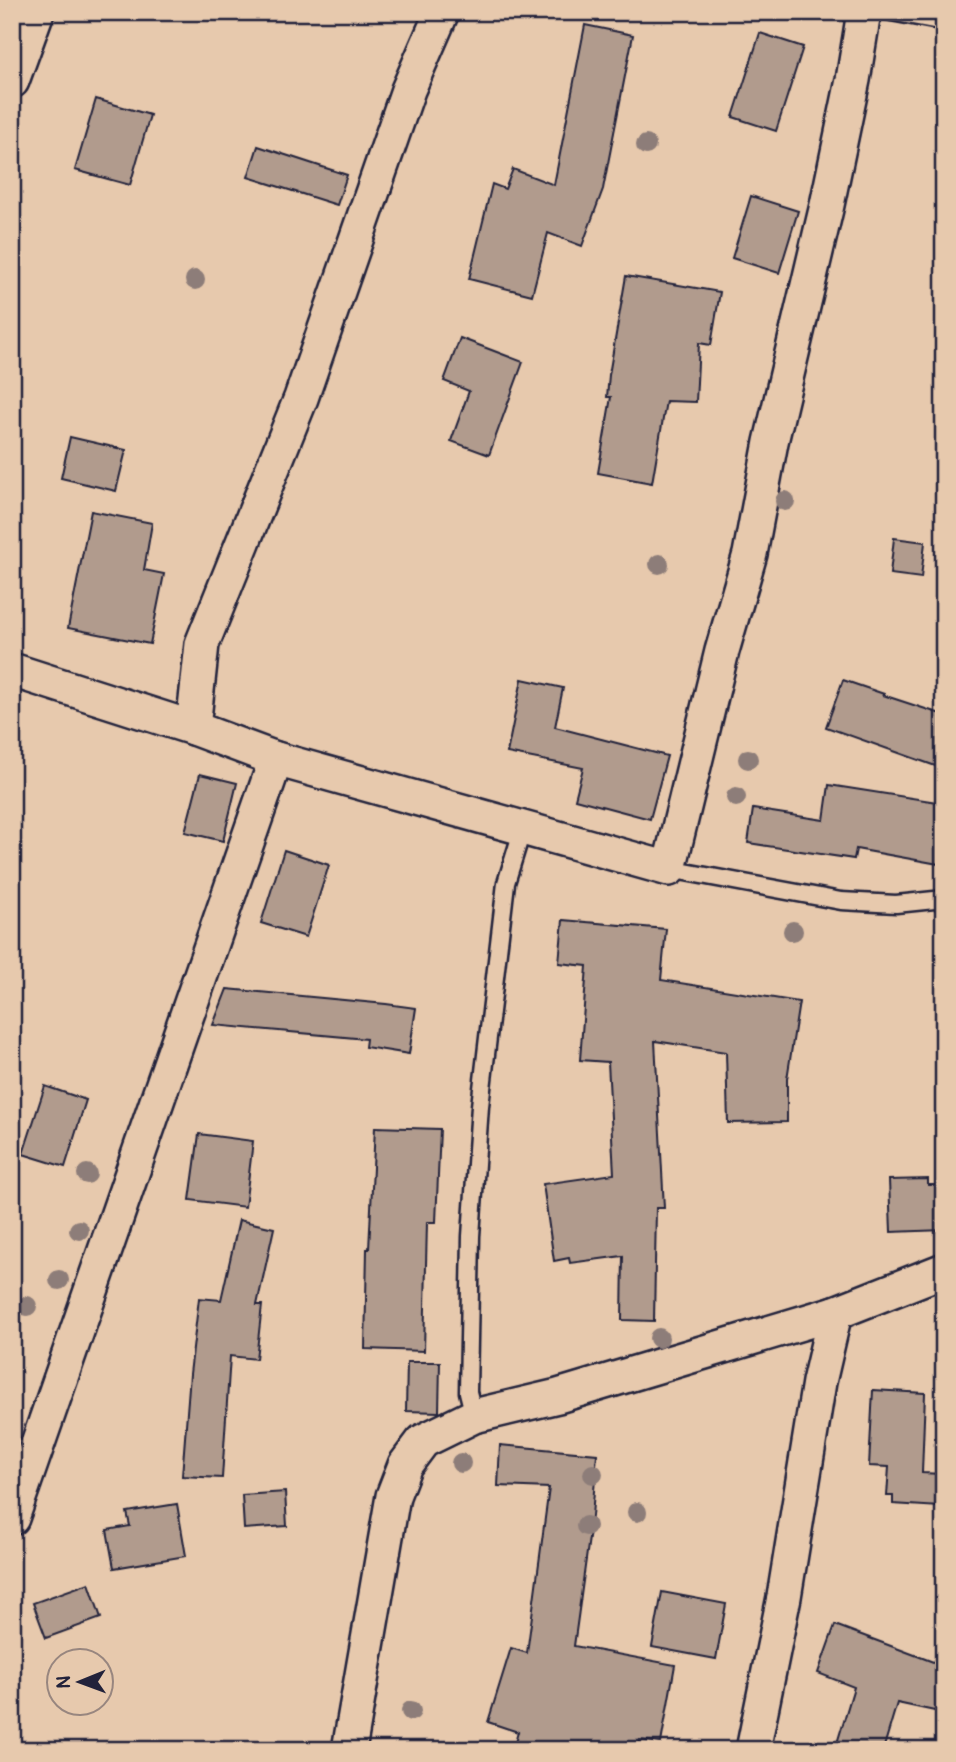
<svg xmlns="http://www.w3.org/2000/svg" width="956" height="1762" viewBox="0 0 956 1762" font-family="Pangolin,sans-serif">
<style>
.building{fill:#b19b8d;stroke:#22223b;stroke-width:2}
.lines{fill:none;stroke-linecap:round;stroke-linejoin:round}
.service-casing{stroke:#22223b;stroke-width:21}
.minor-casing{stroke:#22223b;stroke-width:38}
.service{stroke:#e7c9ad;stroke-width:16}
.minor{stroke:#e7c9ad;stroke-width:33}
.tree{fill:#8d7d79}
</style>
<rect width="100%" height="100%" fill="#e7c9ad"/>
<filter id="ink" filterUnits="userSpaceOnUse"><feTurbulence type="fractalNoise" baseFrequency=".0143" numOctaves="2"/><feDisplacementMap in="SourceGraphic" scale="14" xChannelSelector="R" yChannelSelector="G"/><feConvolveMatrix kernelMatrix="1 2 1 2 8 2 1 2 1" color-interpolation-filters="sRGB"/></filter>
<g filter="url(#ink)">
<g class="building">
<path d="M 585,25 L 633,35 L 603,189 L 582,246 L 548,233 L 532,295 L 469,279 L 492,184 L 505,189 L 513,169 L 554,185 Z"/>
<path d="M 760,33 L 803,47 L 776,131 L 733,117 Z"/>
<path d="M 96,99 L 150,115 L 130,185 L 75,170 Z"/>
<path d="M 258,146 L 347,175 L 337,205 L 248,177 Z"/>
<path d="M 751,196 L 798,211 L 779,273 L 732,258 Z"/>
<path d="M 626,276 L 720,292 L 711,345 L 699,343 L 696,402 L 666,401 L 652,483 L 598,473 L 611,397 L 607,397 L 609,375 Z"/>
<path d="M 460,338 L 523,362 L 489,455 L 451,441 L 469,391 L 444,381 Z"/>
<path d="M 70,437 L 126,450 L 116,491 L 61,478 Z"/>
<path d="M 91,511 L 152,523 L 144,570 L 164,574 L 150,644 L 68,628 Z"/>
<path d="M 894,538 L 925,542 L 921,578 L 890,574 Z"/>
<path d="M 522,679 L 563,688 L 555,727 L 667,756 L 650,819 L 575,799 L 583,768 L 507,753 Z"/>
<path d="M 843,680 L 884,694 L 883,695 L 944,715 L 944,769 L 826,727 Z"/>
<path d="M 200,774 L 237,783 L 223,841 L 185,832 Z"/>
<path d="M 829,785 L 944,803 L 944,865 L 856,849 L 854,859 L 748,843 L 753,809 L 824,820 Z"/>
<path d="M 284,850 L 329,865 L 306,937 L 261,923 Z"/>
<path d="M 563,920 L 666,929 L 661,980 L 799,1002 L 787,1079 L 787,1122 L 728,1123 L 726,1052 L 655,1041 L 664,1208 L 656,1208 L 654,1321 L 622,1320 L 623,1256 L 570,1263 L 569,1258 L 554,1261 L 543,1184 L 614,1174 L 608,1062 L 580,1060 L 587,966 L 559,963 Z"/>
<path d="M 227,989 L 386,1004 L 416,1008 L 409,1054 L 365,1047 L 366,1039 L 213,1025 Z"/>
<path d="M 45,1086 L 86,1100 L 65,1167 L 23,1154 Z"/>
<path d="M 375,1127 L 440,1129 L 436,1222 L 427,1222 L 424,1351 L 365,1349 L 367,1249 L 369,1249 Z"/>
<path d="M 199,1134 L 253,1141 L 245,1207 L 190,1200 Z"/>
<path d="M 928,1179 L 928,1185 L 944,1185 L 944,1230 L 891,1232 L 889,1180 Z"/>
<path d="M 239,1220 L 274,1228 L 257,1305 L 262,1305 L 256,1359 L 230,1356 L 222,1478 L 182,1476 L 190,1374 L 199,1298 L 221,1300 Z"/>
<path d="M 407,1362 L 440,1362 L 439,1412 L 406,1411 Z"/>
<path d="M 873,1390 L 925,1393 L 922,1473 L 942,1474 L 940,1507 L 893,1504 L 893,1496 L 887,1496 L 889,1467 L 869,1466 Z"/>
<path d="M 500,1445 L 597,1454 L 592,1516 L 574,1646 L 675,1665 L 661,1743 L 640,1740 L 638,1750 L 513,1750 L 518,1732 L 488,1722 L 511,1648 L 527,1653 L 549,1488 L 498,1486 Z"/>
<path d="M 285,1492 L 287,1526 L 244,1529 L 242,1495 Z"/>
<path d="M 177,1504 L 186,1556 L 114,1568 L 107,1530 L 130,1526 L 127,1512 Z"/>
<path d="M 89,1583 L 101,1618 L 46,1638 L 33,1603 Z"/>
<path d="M 662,1592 L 726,1604 L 716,1659 L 652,1647 Z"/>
<path d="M 835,1625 L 944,1666 L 944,1713 L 897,1703 L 883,1750 L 835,1750 L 854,1687 L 818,1673 Z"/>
</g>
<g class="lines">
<defs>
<g id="service">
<path d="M 891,12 L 944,22"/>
<path d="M 669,869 L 841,901 L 896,904 L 944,899"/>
<path d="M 474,1416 L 468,1392 L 471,1236 L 480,1106 L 506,883 L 523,828"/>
</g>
<g id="minor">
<path d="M 12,81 L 37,12"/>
<path d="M 12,670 L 193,728 L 276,759 L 669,869 L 722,651 L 750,554 L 771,442 L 827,205 L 853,80 L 864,12"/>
<path d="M 193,728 L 202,644 L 301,398 L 408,90 L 442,12"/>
<path d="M 12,1518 L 276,759"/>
<path d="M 349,1750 L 393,1496 L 405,1465 L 423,1441 L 474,1416 L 558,1396 L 835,1313 L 944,1270"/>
<path d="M 753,1750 L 784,1597 L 819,1382 L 835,1313"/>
</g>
</defs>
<use href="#service" class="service-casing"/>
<use href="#minor" class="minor-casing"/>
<use href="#service" class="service"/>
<use href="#minor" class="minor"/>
</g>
<g class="tree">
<circle cx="646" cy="145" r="10"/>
<circle cx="195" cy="280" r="10"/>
<circle cx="785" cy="501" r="10"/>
<circle cx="659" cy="564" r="10"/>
<circle cx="748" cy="759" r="10"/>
<circle cx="736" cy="797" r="10"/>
<circle cx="793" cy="931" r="10"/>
<circle cx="87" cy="1174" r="10"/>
<circle cx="79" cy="1230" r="10"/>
<circle cx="59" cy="1280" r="10"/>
<circle cx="27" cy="1306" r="10"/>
<circle cx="659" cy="1338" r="10"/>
<circle cx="461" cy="1463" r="10"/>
<circle cx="593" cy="1474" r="10"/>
<circle cx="637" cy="1512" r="10"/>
<circle cx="586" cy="1526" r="10"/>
<circle cx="411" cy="1711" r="10"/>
</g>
</g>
<rect width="956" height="1762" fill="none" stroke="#e7c9ad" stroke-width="42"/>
<rect x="21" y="21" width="914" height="1720" fill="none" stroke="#22223b" stroke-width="2.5" filter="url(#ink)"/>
<g transform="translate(80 1682) rotate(269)"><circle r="33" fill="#e7c9ad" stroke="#98867f" stroke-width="2"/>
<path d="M0-5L12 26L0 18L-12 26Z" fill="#22223b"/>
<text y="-10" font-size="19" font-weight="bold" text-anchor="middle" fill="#22223b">N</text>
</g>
</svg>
